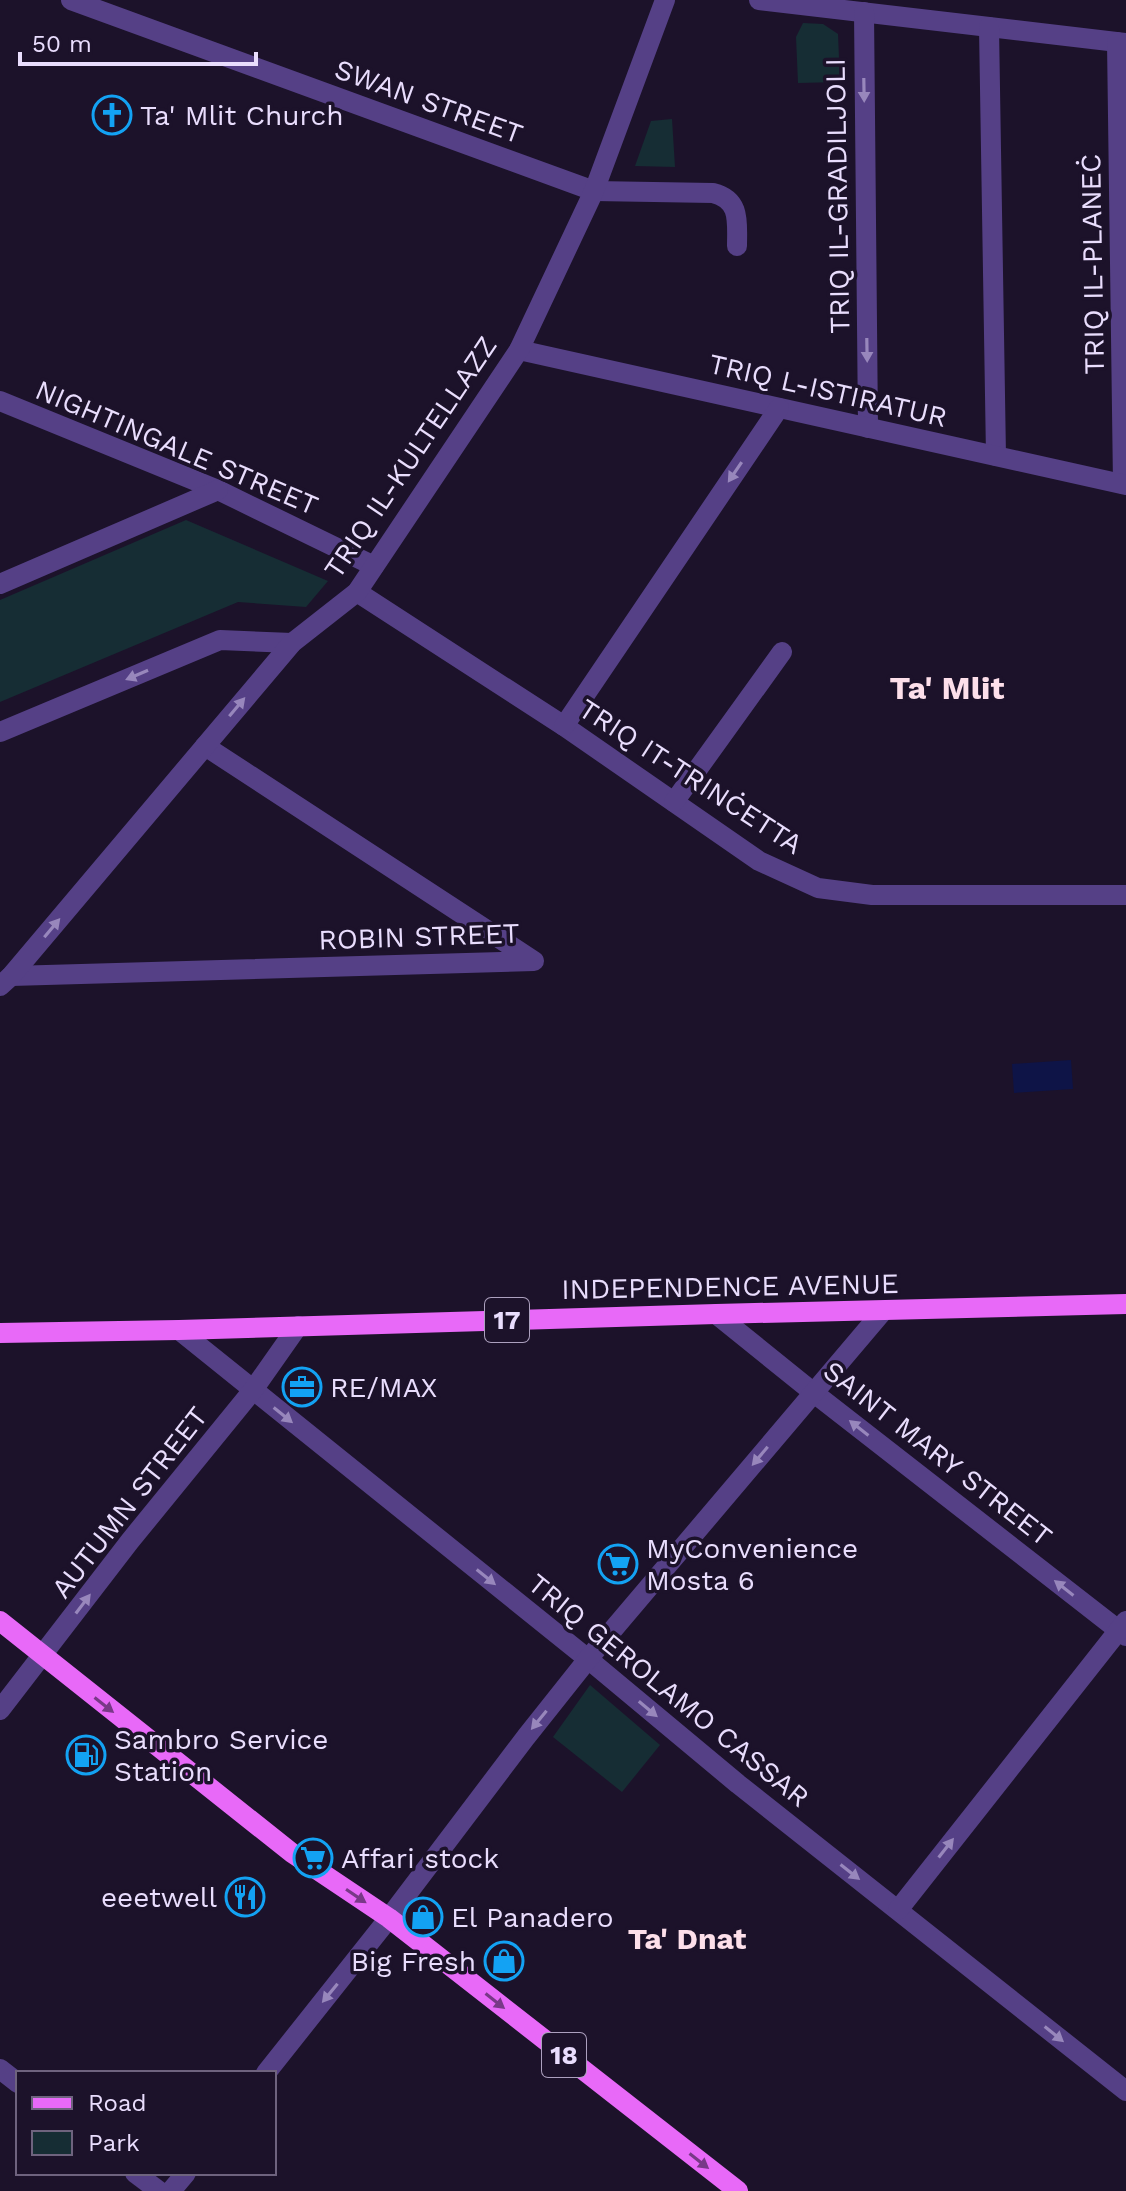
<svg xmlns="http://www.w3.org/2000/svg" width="1126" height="2191" viewBox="0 0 1126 2191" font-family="'Work Sans',sans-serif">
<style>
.green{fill:#162d34}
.water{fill:#0e1447}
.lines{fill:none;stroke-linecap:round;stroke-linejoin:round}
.minor{stroke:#554086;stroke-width:20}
.major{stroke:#e869f8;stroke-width:20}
.oneway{fill:#9887bc}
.oneway2{fill:#783987}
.labels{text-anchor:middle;stroke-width:7;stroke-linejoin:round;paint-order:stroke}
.shield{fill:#1c122a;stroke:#aca0be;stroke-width:2}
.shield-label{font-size:26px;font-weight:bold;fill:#e9ddfd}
.street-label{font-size:28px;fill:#e9ddfd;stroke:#1c122a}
.poi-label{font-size:28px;fill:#e9ddfd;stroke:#1c122a;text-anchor:start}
.neighbourhood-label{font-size:30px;font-weight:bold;fill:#fddfea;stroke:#1c122a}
.quarter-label{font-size:32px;font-weight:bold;fill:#fddfea;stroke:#1c122a}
</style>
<rect width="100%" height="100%" fill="#1c122a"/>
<g class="green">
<path d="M 803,23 L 823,24 L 838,34 L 840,82 L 798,83 L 796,37 Z"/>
<path d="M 672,119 L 675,167 L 635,166 L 651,121 Z"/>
<path d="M 186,520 L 328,581 L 306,607 L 238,602 L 0,702 L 0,600 Z"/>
<path d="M 590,1685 L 660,1745 L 622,1792 L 553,1737 Z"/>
</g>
<path class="water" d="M 1071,1060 L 1073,1089 L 1014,1093 L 1012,1064 Z"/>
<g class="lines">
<g class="minor">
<path d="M 71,0 L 594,191 L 713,193 C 741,200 737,222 737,246"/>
<path d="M 759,0 L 1126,43"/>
<path d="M 864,12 L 868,428"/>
<path d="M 989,27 L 996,456"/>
<path d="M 1117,42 L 1123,484"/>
<path d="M 519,350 L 1126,485"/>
<path d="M 0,401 L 218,490 L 374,566"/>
<path d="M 0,584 L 218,490"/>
<path d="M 357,592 L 564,726 L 759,861 L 818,888 L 872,895 L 1126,895"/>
<path d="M 564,726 L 779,408"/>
<path d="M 0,732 L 220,640 L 292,643"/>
<path d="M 674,802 L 782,652"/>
<path d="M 11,976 L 534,961 L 205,746"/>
<path d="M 0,986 L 11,976 L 292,643 L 357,592 L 519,350 L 594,191 L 665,0"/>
<path d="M 716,1314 L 814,1393 L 1126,1636"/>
<path d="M 179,1330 L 588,1659 L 738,1784 L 1126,2091"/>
<path d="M 0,1710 L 130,1541 L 253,1390 L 298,1326"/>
<path d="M 898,1910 L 1126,1621"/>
<path d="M 0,2069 L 18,2083"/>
<path d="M 266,2073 L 389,1918 L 526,1737 L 588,1659 L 883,1311"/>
<path d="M 135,2173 L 159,2191"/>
<path d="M 171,2191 L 186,2173"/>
</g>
<g class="major">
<path d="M 0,1333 L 179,1330 L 716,1314 L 1126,1304"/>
<path d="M 0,1621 L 292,1853 L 389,1918 L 738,2191"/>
</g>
</g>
<defs><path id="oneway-solid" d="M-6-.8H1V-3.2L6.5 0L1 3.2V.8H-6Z" transform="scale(2)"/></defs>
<g class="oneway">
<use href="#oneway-solid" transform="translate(864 90) rotate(89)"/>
<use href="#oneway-solid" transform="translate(867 350) rotate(89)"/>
<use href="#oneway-solid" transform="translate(735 472) rotate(124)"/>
<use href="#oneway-solid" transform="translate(137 675) rotate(157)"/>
<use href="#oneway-solid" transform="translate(237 707) rotate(-50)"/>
<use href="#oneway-solid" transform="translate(52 928) rotate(-50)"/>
<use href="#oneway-solid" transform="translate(283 1415) rotate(39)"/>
<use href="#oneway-solid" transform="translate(859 1428) rotate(-142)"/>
<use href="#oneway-solid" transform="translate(760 1456) rotate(130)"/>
<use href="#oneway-solid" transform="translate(486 1577) rotate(39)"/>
<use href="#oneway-solid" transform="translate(1064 1588) rotate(-142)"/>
<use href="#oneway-solid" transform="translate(83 1604) rotate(-53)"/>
<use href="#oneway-solid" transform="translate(648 1709) rotate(40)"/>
<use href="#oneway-solid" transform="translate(539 1720) rotate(129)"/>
<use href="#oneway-solid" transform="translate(946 1848) rotate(-52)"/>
<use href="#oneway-solid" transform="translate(850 1872) rotate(38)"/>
<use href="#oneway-solid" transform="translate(330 1993) rotate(129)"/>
<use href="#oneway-solid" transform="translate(1054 2034) rotate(39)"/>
</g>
<g class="oneway2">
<use href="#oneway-solid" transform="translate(104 1705) rotate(38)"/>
<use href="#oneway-solid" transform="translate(356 1896) rotate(34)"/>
<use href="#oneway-solid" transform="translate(495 2001) rotate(38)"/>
<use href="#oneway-solid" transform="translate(699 2161) rotate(38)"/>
</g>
<defs>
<symbol id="church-ring" viewBox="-11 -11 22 22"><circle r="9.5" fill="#1c122a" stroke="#13a2f3" stroke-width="1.5"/><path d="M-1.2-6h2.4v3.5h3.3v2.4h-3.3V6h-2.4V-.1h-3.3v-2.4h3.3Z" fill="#13a2f3"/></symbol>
<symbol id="office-ring" viewBox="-11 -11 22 22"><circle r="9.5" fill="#1c122a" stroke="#13a2f3" stroke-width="1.5"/><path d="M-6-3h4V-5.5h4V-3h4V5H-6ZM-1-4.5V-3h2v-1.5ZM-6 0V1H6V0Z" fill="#13a2f3"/></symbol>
<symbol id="supermarket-ring" viewBox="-11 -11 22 22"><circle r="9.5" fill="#1c122a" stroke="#13a2f3" stroke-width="1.5"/><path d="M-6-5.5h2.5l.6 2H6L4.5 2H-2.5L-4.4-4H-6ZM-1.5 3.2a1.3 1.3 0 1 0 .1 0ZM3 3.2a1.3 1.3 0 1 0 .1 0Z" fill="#13a2f3"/></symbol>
<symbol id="fuel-ring" viewBox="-11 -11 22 22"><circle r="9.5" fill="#1c122a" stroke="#13a2f3" stroke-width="1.5"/><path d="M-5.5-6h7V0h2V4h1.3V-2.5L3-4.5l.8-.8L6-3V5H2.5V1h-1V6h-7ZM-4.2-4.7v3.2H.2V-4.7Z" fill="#13a2f3"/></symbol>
<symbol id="restaurant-ring" viewBox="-11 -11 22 22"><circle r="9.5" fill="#1c122a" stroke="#13a2f3" stroke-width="1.5"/><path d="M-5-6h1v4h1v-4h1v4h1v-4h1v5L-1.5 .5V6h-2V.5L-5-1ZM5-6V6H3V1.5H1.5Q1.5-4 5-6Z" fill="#13a2f3"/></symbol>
<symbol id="shop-ring" viewBox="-11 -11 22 22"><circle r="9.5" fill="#1c122a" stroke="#13a2f3" stroke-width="1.5"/><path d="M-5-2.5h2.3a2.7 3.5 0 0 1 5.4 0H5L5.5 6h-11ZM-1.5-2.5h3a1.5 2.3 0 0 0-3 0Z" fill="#13a2f3"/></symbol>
</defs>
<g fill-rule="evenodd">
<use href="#church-ring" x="90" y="93" width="44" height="44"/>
<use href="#office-ring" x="280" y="1365" width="44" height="44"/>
<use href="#supermarket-ring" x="596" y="1542" width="44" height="44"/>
<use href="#fuel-ring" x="64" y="1733" width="44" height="44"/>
<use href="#supermarket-ring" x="291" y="1836" width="44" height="44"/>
<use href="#restaurant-ring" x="223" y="1875" width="44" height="44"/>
<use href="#shop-ring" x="401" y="1895" width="44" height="44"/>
<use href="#shop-ring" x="482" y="1939" width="44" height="44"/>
</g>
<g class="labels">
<g class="shield">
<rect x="485" y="1298" width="44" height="44" rx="6"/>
<rect x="542" y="2033" width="44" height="44" rx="6"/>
</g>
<g class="shield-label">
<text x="507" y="1329">17</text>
<text x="564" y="2064">18</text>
</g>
<g class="street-label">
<text transform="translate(429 101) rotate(20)" y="10">SWAN STREET</text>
<text transform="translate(837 196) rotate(-91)" y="10">TRIQ IL-GRADILJOLI</text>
<text transform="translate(1092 264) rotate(-91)" y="10">TRIQ IL-PLANEĊ</text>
<text transform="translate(828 390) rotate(13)" y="10">TRIQ L-ISTIRATUR</text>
<text transform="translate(177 447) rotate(23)" y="10">NIGHTINGALE STREET</text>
<text transform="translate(410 457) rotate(-56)" y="10">TRIQ IL-KULTELLAZZ</text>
<text transform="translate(691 776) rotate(33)" y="10">TRIQ IT-TRINĊETTA</text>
<text transform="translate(419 936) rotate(-2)" y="10">ROBIN STREET</text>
<text transform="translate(730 1286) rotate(-1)" y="10">INDEPENDENCE AVENUE</text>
<text transform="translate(938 1453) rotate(38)" y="10">SAINT MARY STREET</text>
<text transform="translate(129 1502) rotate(-52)" y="10">AUTUMN STREET</text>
<text transform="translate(669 1690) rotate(39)" y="10">TRIQ GEROLAMO CASSAR</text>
</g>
<g class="poi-label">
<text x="140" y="125">Ta' Mlit Church</text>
<text x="330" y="1397">RE/MAX</text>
<text x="646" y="1558">MyConvenience<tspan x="646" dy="32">Mosta 6</tspan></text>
<text x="114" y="1749">Sambro Service<tspan x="114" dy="32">Station</tspan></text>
<text x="341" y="1868">Affari stock</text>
<text x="217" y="1907" text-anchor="end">eeetwell</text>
<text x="451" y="1927">El Panadero</text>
<text x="476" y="1971" text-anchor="end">Big Fresh</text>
</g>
<g class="neighbourhood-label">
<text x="687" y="1949">Ta' Dnat</text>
</g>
<g class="quarter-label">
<text x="947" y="699">Ta' Mlit</text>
</g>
</g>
<rect x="16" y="2071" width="260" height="104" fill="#1c122a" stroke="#6e637e" stroke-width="2"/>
<rect x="32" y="2097" width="40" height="12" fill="#e869f8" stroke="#6e637e" stroke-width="2"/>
<text x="88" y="2111" font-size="24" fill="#e9ddfd">Road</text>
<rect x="32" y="2131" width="40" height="24" fill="#162d34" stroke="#6e637e" stroke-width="2"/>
<text x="88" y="2151" font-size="24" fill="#e9ddfd">Park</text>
<path d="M20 52v12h236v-12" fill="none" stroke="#e9ddfd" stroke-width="4"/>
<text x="32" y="52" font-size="24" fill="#e9ddfd" stroke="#1c122a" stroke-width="6" paint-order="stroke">50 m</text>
</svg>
